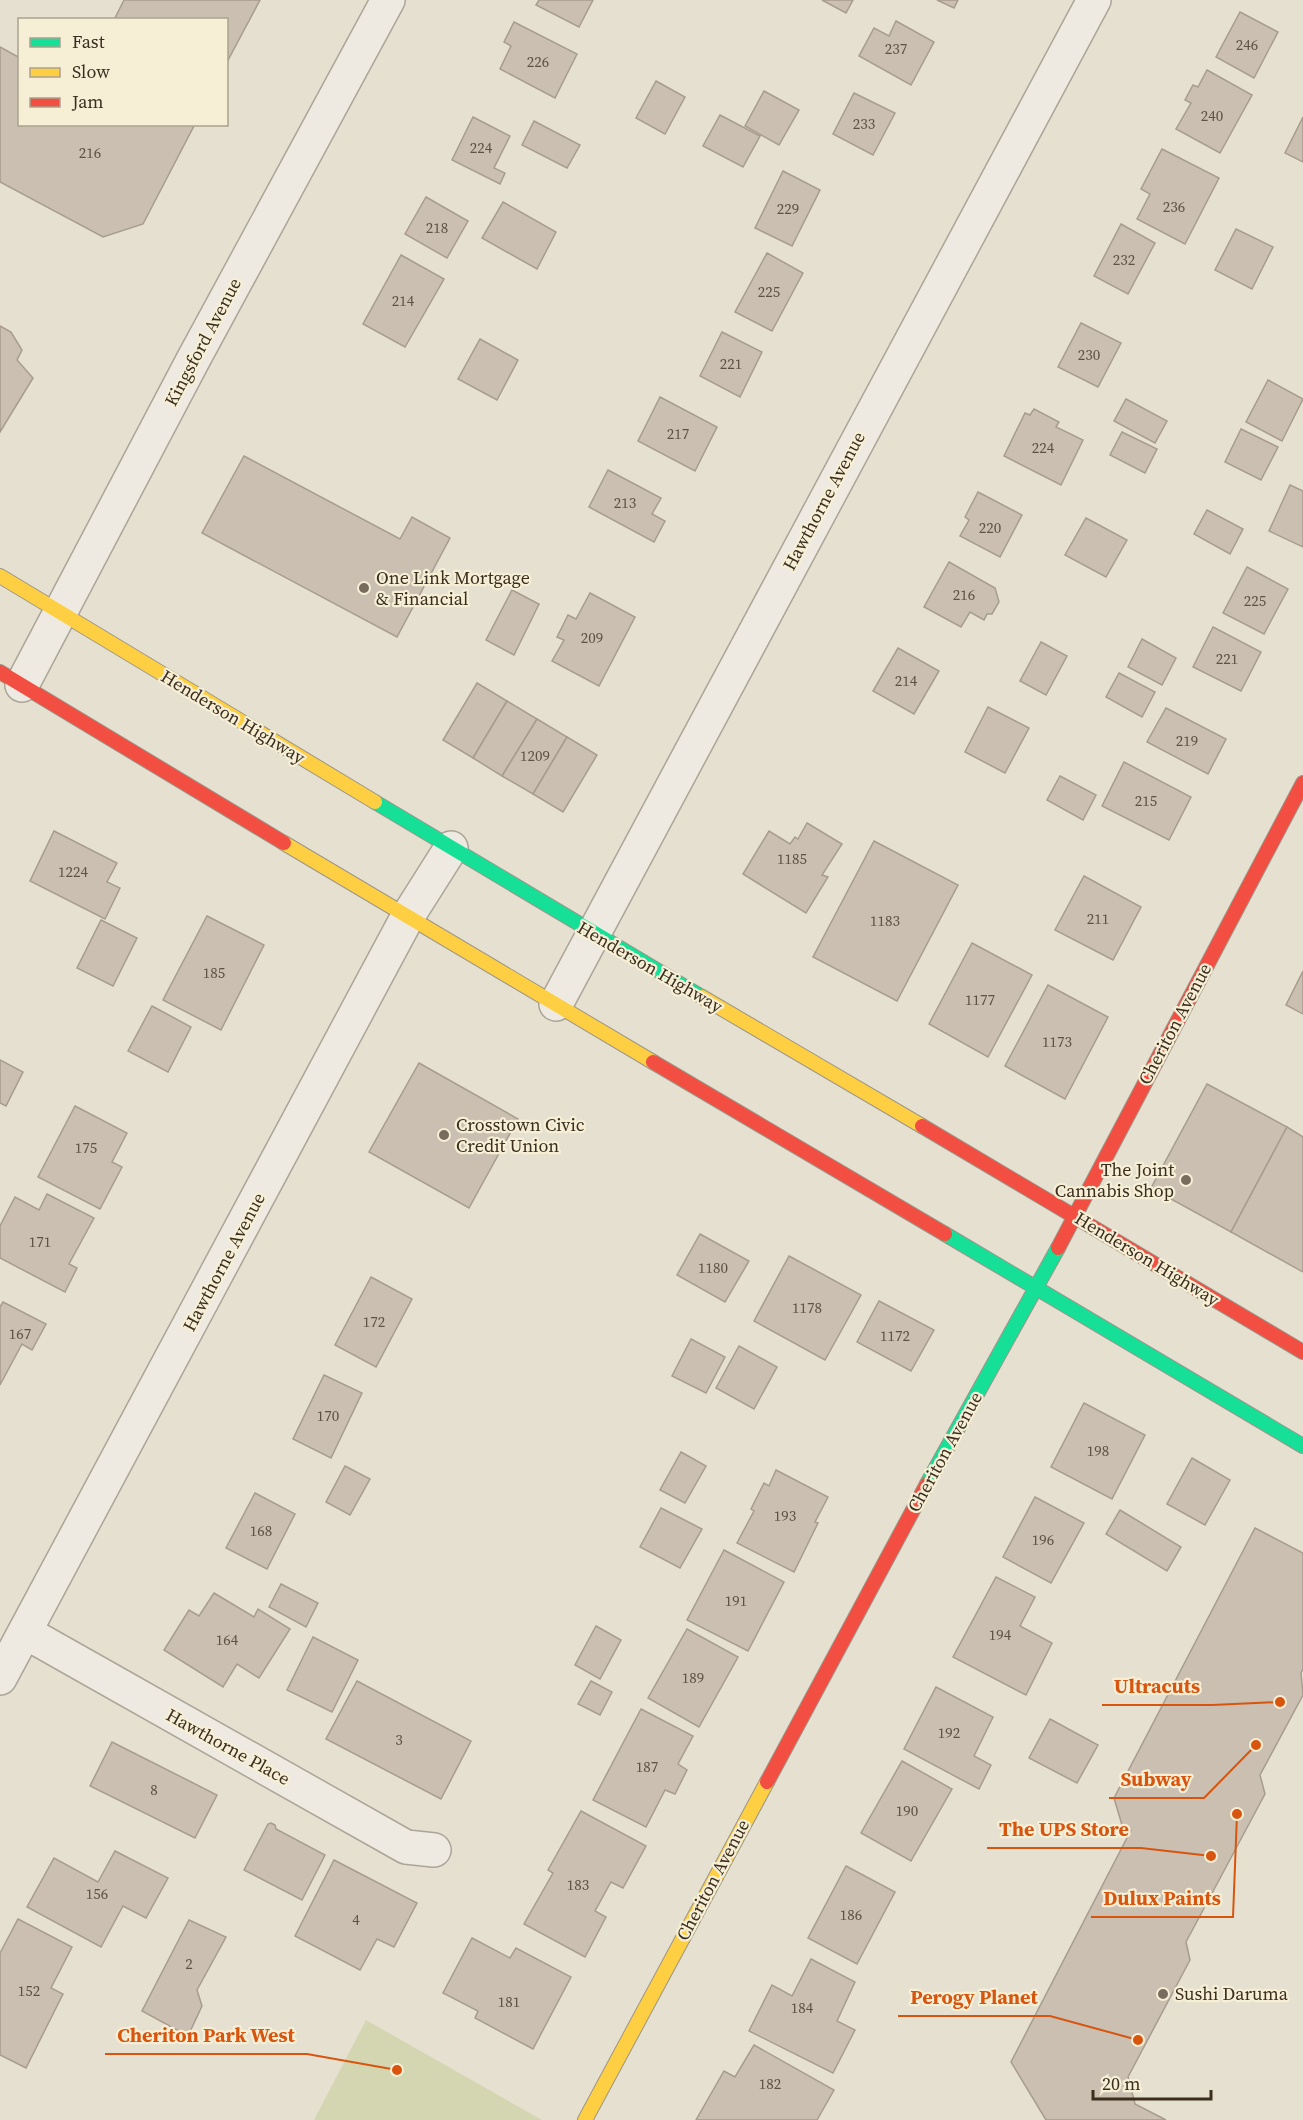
<svg xmlns="http://www.w3.org/2000/svg" width="1303" height="2120" viewBox="0 0 1303 2120" font-family="'Source Serif 4',serif">
<style>
.green{fill:#d4d6b2}
.building{fill:#cabfb1;stroke:#a79c8f;stroke-width:1.5}
.lines{fill:none;stroke-linecap:round;stroke-linejoin:round}
.street-casing{stroke:#aba598;stroke-width:36}
.fast-casing{stroke:#9b9588;stroke-width:16}
.slow-casing{stroke:#9b9588;stroke-width:16}
.jam-casing{stroke:#9b9588;stroke-width:16}
.street{stroke:#eeeae1;stroke-width:33}
.fast{stroke:#16e098;stroke-width:14}
.slow{stroke:#ffcf43;stroke-width:14}
.jam{stroke:#f24e42;stroke-width:14}
.poi-dot{fill:#776c5d;stroke:#f6efd6;stroke-width:2}
.labels{text-anchor:middle;stroke-width:4.5;stroke-linejoin:round;paint-order:stroke}
.number-label{font-size:15px;fill:#5f5244}
.street-label{font-size:18px;fill:#3b2e1f;stroke:#f6efd6}
.poi-label{font-size:18px;fill:#3b2e1f;stroke:#f6efd6;text-anchor:start}
.leader{fill:none;stroke:#d7550e;stroke-width:2}
.callout-dot{fill:#d7550e;stroke:#f6efd6;stroke-width:2}
.callout-label{font-size:20px;text-anchor:middle;font-weight:bold;fill:#d7550e;stroke:#f6efd6;stroke-width:4.5;stroke-linejoin:round;paint-order:stroke}
</style>
<rect width="100%" height="100%" fill="#e6e0d0"/>
<path class="green" d="M 366,2020 L 542,2120 L 314,2120 Z"/>
<g class="building">
<path d="M 124,0 L 260,0 L 226,64 L 226,20 L 114,20 Z"/>
<path d="M 539,0 L 593,0 L 579,27 L 536,5 Z"/>
<path d="M 822,0 L 853,0 L 846,13 Z"/>
<path d="M 937,0 L 958,0 L 954,8 Z"/>
<path d="M 1240,12 L 1278,32 L 1254,78 L 1216,57 Z"/>
<path d="M 896,21 L 934,42 L 911,85 L 859,56 L 874,28 L 889,36 Z"/>
<path d="M 514,22 L 577,54 L 555,98 L 500,69 L 511,46 L 504,42 Z"/>
<path d="M 0,47 L 20,58 L 20,124 L 195,124 L 143,224 L 103,237 L 0,182 Z"/>
<path d="M 1207,70 L 1252,95 L 1220,153 L 1176,129 L 1191,103 L 1185,100 L 1193,85 L 1198,87 Z"/>
<path d="M 656,81 L 685,97 L 665,134 L 636,118 Z"/>
<path d="M 764,91 L 799,110 L 779,145 L 745,126 Z"/>
<path d="M 854,93 L 895,113 L 873,155 L 833,134 Z"/>
<path d="M 720,115 L 760,136 L 743,167 L 703,146 Z"/>
<path d="M 473,117 L 510,136 L 494,168 L 505,173 L 500,184 L 452,160 Z"/>
<path d="M 1303,117 L 1303,162 L 1285,153 Z"/>
<path d="M 534,121 L 580,145 L 567,168 L 522,145 Z"/>
<path d="M 1162,149 L 1219,178 L 1185,244 L 1137,219 L 1150,194 L 1141,189 Z"/>
<path d="M 783,171 L 820,190 L 792,246 L 755,228 Z"/>
<path d="M 426,197 L 468,221 L 447,258 L 405,234 Z"/>
<path d="M 503,202 L 556,232 L 537,269 L 482,238 Z"/>
<path d="M 1121,224 L 1155,243 L 1128,294 L 1094,276 Z"/>
<path d="M 1236,229 L 1273,247 L 1252,289 L 1215,270 Z"/>
<path d="M 767,253 L 803,273 L 772,331 L 735,312 Z"/>
<path d="M 401,255 L 444,279 L 405,347 L 363,324 Z"/>
<path d="M 1081,323 L 1121,343 L 1098,387 L 1058,367 Z"/>
<path d="M 0,326 L 11,332 L 22,350 L 17,360 L 33,378 L 0,432 Z"/>
<path d="M 722,332 L 762,352 L 740,397 L 700,376 Z"/>
<path d="M 480,339 L 518,360 L 497,400 L 458,379 Z"/>
<path d="M 1268,380 L 1303,399 L 1282,441 L 1246,422 Z"/>
<path d="M 660,397 L 717,427 L 695,471 L 638,441 Z"/>
<path d="M 1126,399 L 1167,421 L 1155,443 L 1114,421 Z"/>
<path d="M 1034,409 L 1059,422 L 1056,427 L 1083,440 L 1061,485 L 1004,456 L 1025,413 L 1030,415 Z"/>
<path d="M 1241,429 L 1278,447 L 1261,480 L 1225,462 Z"/>
<path d="M 1122,432 L 1157,449 L 1145,473 L 1110,455 Z"/>
<path d="M 244,456 L 400,539 L 412,517 L 450,538 L 397,637 L 202,533 Z"/>
<path d="M 608,470 L 661,498 L 652,514 L 665,521 L 654,542 L 589,507 Z"/>
<path d="M 1290,485 L 1303,491 L 1303,547 L 1269,531 Z"/>
<path d="M 978,492 L 1022,515 L 1000,557 L 960,536 L 969,520 L 965,517 Z"/>
<path d="M 1207,510 L 1243,529 L 1230,554 L 1194,534 Z"/>
<path d="M 1086,518 L 1127,540 L 1106,577 L 1065,555 Z"/>
<path d="M 949,562 L 995,588 L 999,602 L 992,614 L 987,614 L 984,620 L 970,612 L 961,627 L 924,607 Z"/>
<path d="M 1247,567 L 1288,589 L 1264,634 L 1223,613 Z"/>
<path d="M 512,590 L 539,604 L 514,655 L 486,640 Z"/>
<path d="M 590,593 L 635,617 L 599,686 L 552,661 L 564,640 L 557,637 L 568,615 L 576,619 Z"/>
<path d="M 1213,627 L 1261,652 L 1241,691 L 1193,667 Z"/>
<path d="M 1142,639 L 1176,658 L 1162,685 L 1128,667 Z"/>
<path d="M 1041,642 L 1067,656 L 1046,695 L 1020,681 Z"/>
<path d="M 898,648 L 939,671 L 914,714 L 873,691 Z"/>
<path d="M 1119,673 L 1155,692 L 1142,717 L 1106,697 Z"/>
<path d="M 477,683 L 507,701 L 473,758 L 443,740 Z"/>
<path d="M 507,701 L 537,719 L 502,776 L 473,758 Z"/>
<path d="M 988,707 L 1029,728 L 1005,773 L 965,752 Z"/>
<path d="M 1166,708 L 1226,739 L 1208,774 L 1147,742 Z"/>
<path d="M 537,719 L 567,737 L 533,794 L 502,776 Z"/>
<path d="M 567,737 L 597,755 L 563,812 L 533,794 Z"/>
<path d="M 1124,762 L 1191,797 L 1169,840 L 1102,806 Z"/>
<path d="M 1060,776 L 1096,795 L 1083,820 L 1047,800 Z"/>
<path d="M 807,823 L 842,844 L 822,875 L 828,877 L 806,913 L 743,874 L 769,831 L 790,844 L 795,837 L 798,839 Z"/>
<path d="M 54,831 L 117,863 L 107,882 L 120,888 L 105,919 L 30,881 Z"/>
<path d="M 874,841 L 958,885 L 897,1001 L 813,957 Z"/>
<path d="M 1084,876 L 1141,907 L 1113,960 L 1055,930 Z"/>
<path d="M 207,916 L 264,945 L 221,1030 L 163,1000 Z"/>
<path d="M 101,920 L 137,938 L 113,986 L 77,968 Z"/>
<path d="M 972,943 L 1032,975 L 988,1057 L 929,1024 Z"/>
<path d="M 1303,971 L 1303,1014 L 1286,1005 Z"/>
<path d="M 1048,985 L 1108,1017 L 1065,1099 L 1005,1066 Z"/>
<path d="M 152,1006 L 191,1027 L 168,1072 L 128,1051 Z"/>
<path d="M 0,1060 L 23,1072 L 6,1106 L 0,1103 Z"/>
<path d="M 419,1063 L 518,1119 L 469,1208 L 369,1152 Z"/>
<path d="M 1207,1084 L 1287,1127 L 1231,1232 L 1151,1188 Z"/>
<path d="M 75,1106 L 127,1133 L 112,1162 L 122,1167 L 100,1209 L 38,1177 Z"/>
<path d="M 1287,1127 L 1303,1137 L 1303,1272 L 1231,1232 Z"/>
<path d="M 47,1194 L 94,1218 L 69,1264 L 77,1268 L 65,1292 L 0,1258 L 0,1226 L 15,1197 L 39,1210 Z"/>
<path d="M 700,1234 L 749,1261 L 725,1302 L 677,1275 Z"/>
<path d="M 789,1256 L 861,1295 L 825,1360 L 754,1321 Z"/>
<path d="M 371,1277 L 412,1299 L 376,1367 L 335,1345 Z"/>
<path d="M 879,1301 L 934,1330 L 911,1371 L 857,1342 Z"/>
<path d="M 3,1302 L 46,1324 L 32,1350 L 22,1344 L 0,1385 L 0,1307 Z"/>
<path d="M 691,1339 L 725,1357 L 706,1393 L 672,1376 Z"/>
<path d="M 739,1346 L 777,1367 L 754,1409 L 716,1388 Z"/>
<path d="M 324,1375 L 362,1393 L 331,1458 L 293,1439 Z"/>
<path d="M 1084,1403 L 1145,1435 L 1112,1499 L 1051,1467 Z"/>
<path d="M 681,1452 L 706,1466 L 685,1503 L 660,1490 Z"/>
<path d="M 1192,1458 L 1230,1480 L 1205,1525 L 1167,1504 Z"/>
<path d="M 345,1466 L 370,1479 L 350,1515 L 326,1502 Z"/>
<path d="M 776,1470 L 828,1497 L 815,1522 L 818,1523 L 794,1572 L 737,1543 L 754,1511 L 751,1509 L 764,1483 L 769,1486 Z"/>
<path d="M 255,1493 L 295,1514 L 267,1569 L 226,1548 Z"/>
<path d="M 1035,1497 L 1084,1523 L 1051,1583 L 1003,1557 Z"/>
<path d="M 661,1508 L 702,1529 L 680,1568 L 640,1547 Z"/>
<path d="M 1120,1510 L 1181,1547 L 1167,1571 L 1106,1534 Z"/>
<path d="M 1255,1528 L 1303,1553 L 1303,1669 L 1301,1673 L 1303,1695 L 1260,1775 L 1265,1794 L 1186,1942 L 1190,1960 L 1128,2077 L 1135,2104 L 1166,2120 L 1046,2120 L 1011,2062 L 1131,1830 L 1122,1825 L 1114,1798 Z"/>
<path d="M 724,1550 L 784,1582 L 748,1651 L 687,1620 Z"/>
<path d="M 996,1577 L 1035,1597 L 1020,1626 L 1052,1643 L 1026,1695 L 953,1657 Z"/>
<path d="M 281,1584 L 318,1603 L 306,1627 L 269,1607 Z"/>
<path d="M 214,1593 L 254,1617 L 258,1609 L 290,1629 L 259,1678 L 237,1664 L 223,1687 L 164,1650 L 189,1610 L 199,1616 Z"/>
<path d="M 596,1626 L 621,1640 L 600,1679 L 575,1665 Z"/>
<path d="M 687,1629 L 738,1657 L 699,1727 L 648,1698 Z"/>
<path d="M 313,1637 L 358,1660 L 332,1712 L 287,1690 Z"/>
<path d="M 357,1681 L 471,1741 L 441,1799 L 326,1739 Z"/>
<path d="M 591,1681 L 612,1692 L 600,1715 L 578,1704 Z"/>
<path d="M 936,1687 L 993,1717 L 974,1756 L 991,1765 L 979,1789 L 904,1749 Z"/>
<path d="M 641,1709 L 693,1736 L 678,1764 L 687,1770 L 675,1794 L 665,1790 L 646,1827 L 593,1800 Z"/>
<path d="M 1050,1719 L 1098,1745 L 1077,1783 L 1029,1758 Z"/>
<path d="M 112,1742 L 217,1795 L 195,1838 L 90,1786 Z"/>
<path d="M 902,1761 L 952,1789 L 911,1861 L 861,1833 Z"/>
<path d="M 581,1811 L 646,1846 L 623,1888 L 611,1882 L 595,1911 L 606,1917 L 585,1957 L 524,1924 L 553,1873 L 548,1870 Z"/>
<path d="M 271,1823 L 275,1825 L 276,1829 L 325,1855 L 302,1900 L 244,1870 L 268,1824 Z"/>
<path d="M 115,1851 L 168,1878 L 146,1918 L 123,1906 L 101,1947 L 27,1907 L 54,1858 L 98,1882 Z"/>
<path d="M 334,1860 L 417,1903 L 394,1947 L 377,1939 L 360,1970 L 295,1936 Z"/>
<path d="M 846,1866 L 895,1892 L 857,1964 L 808,1938 Z"/>
<path d="M 18,1919 L 72,1947 L 51,1988 L 63,1994 L 26,2068 L 0,2055 L 0,1953 Z"/>
<path d="M 189,1920 L 226,1937 L 197,1990 L 202,2006 L 188,2036 L 142,2011 Z"/>
<path d="M 472,1938 L 510,1958 L 516,1948 L 571,1977 L 533,2049 L 475,2018 L 478,2011 L 443,1993 Z"/>
<path d="M 811,1959 L 855,1982 L 837,2021 L 855,2030 L 833,2073 L 749,2031 L 772,1985 L 792,1996 Z"/>
<path d="M 754,2045 L 834,2090 L 817,2120 L 696,2120 L 724,2071 L 735,2077 Z"/>
</g>
<g class="lines">
<defs>
<g id="street">
<path d="M 22,685 L 193,360 L 388,0"/>
<path d="M 556,1004 L 1094,0"/>
<path d="M 25,1632 L 406,1847 L 434,1850"/>
<path d="M 0,1678 L 408,916 L 451,848"/>
</g>
<g id="fast">
<path d="M 375,802 L 702,997"/>
<path d="M 945,1234 L 1303,1446"/>
<path d="M 927,1484 L 1058,1248"/>
</g>
<g id="slow">
<path d="M 0,576 L 375,802"/>
<path d="M 284,843 L 653,1062"/>
<path d="M 702,997 L 922,1126"/>
<path d="M 585,2120 L 767,1782"/>
</g>
<g id="jam">
<path d="M 0,672 L 284,843"/>
<path d="M 653,1062 L 945,1234"/>
<path d="M 922,1126 L 1303,1352"/>
<path d="M 1058,1248 L 1303,783"/>
<path d="M 767,1782 L 927,1484"/>
</g>
</defs>
<use href="#street" class="street-casing"/>
<use href="#fast" class="fast-casing"/>
<use href="#slow" class="slow-casing"/>
<use href="#jam" class="jam-casing"/>
<use href="#street" class="street"/>
<use href="#fast" class="fast"/>
<use href="#slow" class="slow"/>
<use href="#jam" class="jam"/>
</g>
<g class="poi-dot">
<circle cx="364" cy="588" r="6"/>
<circle cx="444" cy="1135" r="6"/>
<circle cx="1186" cy="1180" r="6"/>
<circle cx="1163" cy="1994" r="6"/>
</g>
<g class="labels">
<g class="number-label">
<text x="1247" y="50">246</text>
<text x="896" y="54">237</text>
<text x="538" y="67">226</text>
<text x="1212" y="121">240</text>
<text x="864" y="129">233</text>
<text x="481" y="153">224</text>
<text x="90" y="158">216</text>
<text x="1174" y="212">236</text>
<text x="788" y="214">229</text>
<text x="437" y="233">218</text>
<text x="1124" y="265">232</text>
<text x="769" y="297">225</text>
<text x="403" y="306">214</text>
<text x="1089" y="360">230</text>
<text x="731" y="369">221</text>
<text x="678" y="439">217</text>
<text x="1043" y="453">224</text>
<text x="625" y="508">213</text>
<text x="990" y="533">220</text>
<text x="964" y="600">216</text>
<text x="1255" y="606">225</text>
<text x="592" y="643">209</text>
<text x="1227" y="664">221</text>
<text x="906" y="686">214</text>
<text x="1187" y="746">219</text>
<text x="535" y="761">1209</text>
<text x="1146" y="806">215</text>
<text x="792" y="864">1185</text>
<text x="73" y="877">1224</text>
<text x="1098" y="924">211</text>
<text x="885" y="926">1183</text>
<text x="214" y="978">185</text>
<text x="980" y="1005">1177</text>
<text x="1057" y="1047">1173</text>
<text x="86" y="1153">175</text>
<text x="40" y="1247">171</text>
<text x="713" y="1273">1180</text>
<text x="807" y="1313">1178</text>
<text x="374" y="1327">172</text>
<text x="20" y="1339">167</text>
<text x="895" y="1341">1172</text>
<text x="328" y="1421">170</text>
<text x="1098" y="1456">198</text>
<text x="785" y="1521">193</text>
<text x="261" y="1536">168</text>
<text x="1043" y="1545">196</text>
<text x="736" y="1606">191</text>
<text x="1000" y="1640">194</text>
<text x="227" y="1645">164</text>
<text x="693" y="1683">189</text>
<text x="949" y="1738">192</text>
<text x="399" y="1745">3</text>
<text x="647" y="1772">187</text>
<text x="154" y="1795">8</text>
<text x="907" y="1816">190</text>
<text x="578" y="1890">183</text>
<text x="97" y="1899">156</text>
<text x="851" y="1920">186</text>
<text x="356" y="1925">4</text>
<text x="189" y="1969">2</text>
<text x="29" y="1996">152</text>
<text x="509" y="2007">181</text>
<text x="802" y="2013">184</text>
<text x="770" y="2089">182</text>
</g>
<g class="street-label">
<text transform="translate(203 342) rotate(-62)" y="6">Kingsford Avenue</text>
<text transform="translate(824 501) rotate(-62)" y="6">Hawthorne Avenue</text>
<text transform="translate(233 717) rotate(31)" y="6">Henderson Highway</text>
<text transform="translate(650 967) rotate(30)" y="6">Henderson Highway</text>
<text transform="translate(1175 1024) rotate(-62)" y="6">Cheriton Avenue</text>
<text transform="translate(1147 1259) rotate(31)" y="6">Henderson Highway</text>
<text transform="translate(224 1262) rotate(-62)" y="6">Hawthorne Avenue</text>
<text transform="translate(945 1452) rotate(-61)" y="6">Cheriton Avenue</text>
<text transform="translate(228 1747) rotate(29)" y="6">Hawthorne Place</text>
<text transform="translate(713 1880) rotate(-62)" y="6">Cheriton Avenue</text>
</g>
<g class="poi-label">
<text x="376" y="584">One Link Mortgage<tspan x="376" dy="21">&amp; Financial</tspan></text>
<text x="456" y="1131">Crosstown Civic<tspan x="456" dy="21">Credit Union</tspan></text>
<text x="1174" y="1176" text-anchor="end">The Joint<tspan x="1174" dy="21">Cannabis Shop</tspan></text>
<text x="1175" y="2000">Sushi Daruma</text>
</g>
</g>
<path class="leader" d="M1280 1702L1212 1705H1102M1256 1745L1204 1798H1109M1211 1856L1141 1848H987M1237 1814L1233 1917H1091M1138 2040L1050 2016H898M397 2070L307 2054H105"/>
<g class="callout-dot">
<circle cx="1280" cy="1702" r="6"/>
<circle cx="1256" cy="1745" r="6"/>
<circle cx="1211" cy="1856" r="6"/>
<circle cx="1237" cy="1814" r="6"/>
<circle cx="1138" cy="2040" r="6"/>
<circle cx="397" cy="2070" r="6"/>
</g>
<g class="callout-label">
<text x="1157" y="1693">Ultracuts</text>
<text x="1156" y="1786">Subway</text>
<text x="1064" y="1836">The UPS Store</text>
<text x="1162" y="1905">Dulux Paints</text>
<text x="974" y="2004">Perogy Planet</text>
<text x="206" y="2042">Cheriton Park West</text>
</g>
<rect x="18" y="18" width="210" height="108" fill="#f6efd6" stroke="#aba28d" stroke-width="1.5"/>
<rect x="30" y="38" width="30" height="9" fill="#16e098" stroke="#aba28d" stroke-width="1.5"/>
<text x="72" y="48" font-size="18" fill="#3b2e1f">Fast</text>
<rect x="30" y="68" width="30" height="9" fill="#ffcf43" stroke="#aba28d" stroke-width="1.5"/>
<text x="72" y="78" font-size="18" fill="#3b2e1f">Slow</text>
<rect x="30" y="98" width="30" height="9" fill="#f24e42" stroke="#aba28d" stroke-width="1.5"/>
<text x="72" y="108" font-size="18" fill="#3b2e1f">Jam</text>
<path d="M1093 2090v9h118v-9" fill="none" stroke="#3b2e1f" stroke-width="3"/>
<text x="1102" y="2090" font-size="18" fill="#3b2e1f" stroke="#f6efd6" stroke-width="4.5" paint-order="stroke">20 m</text>
</svg>
